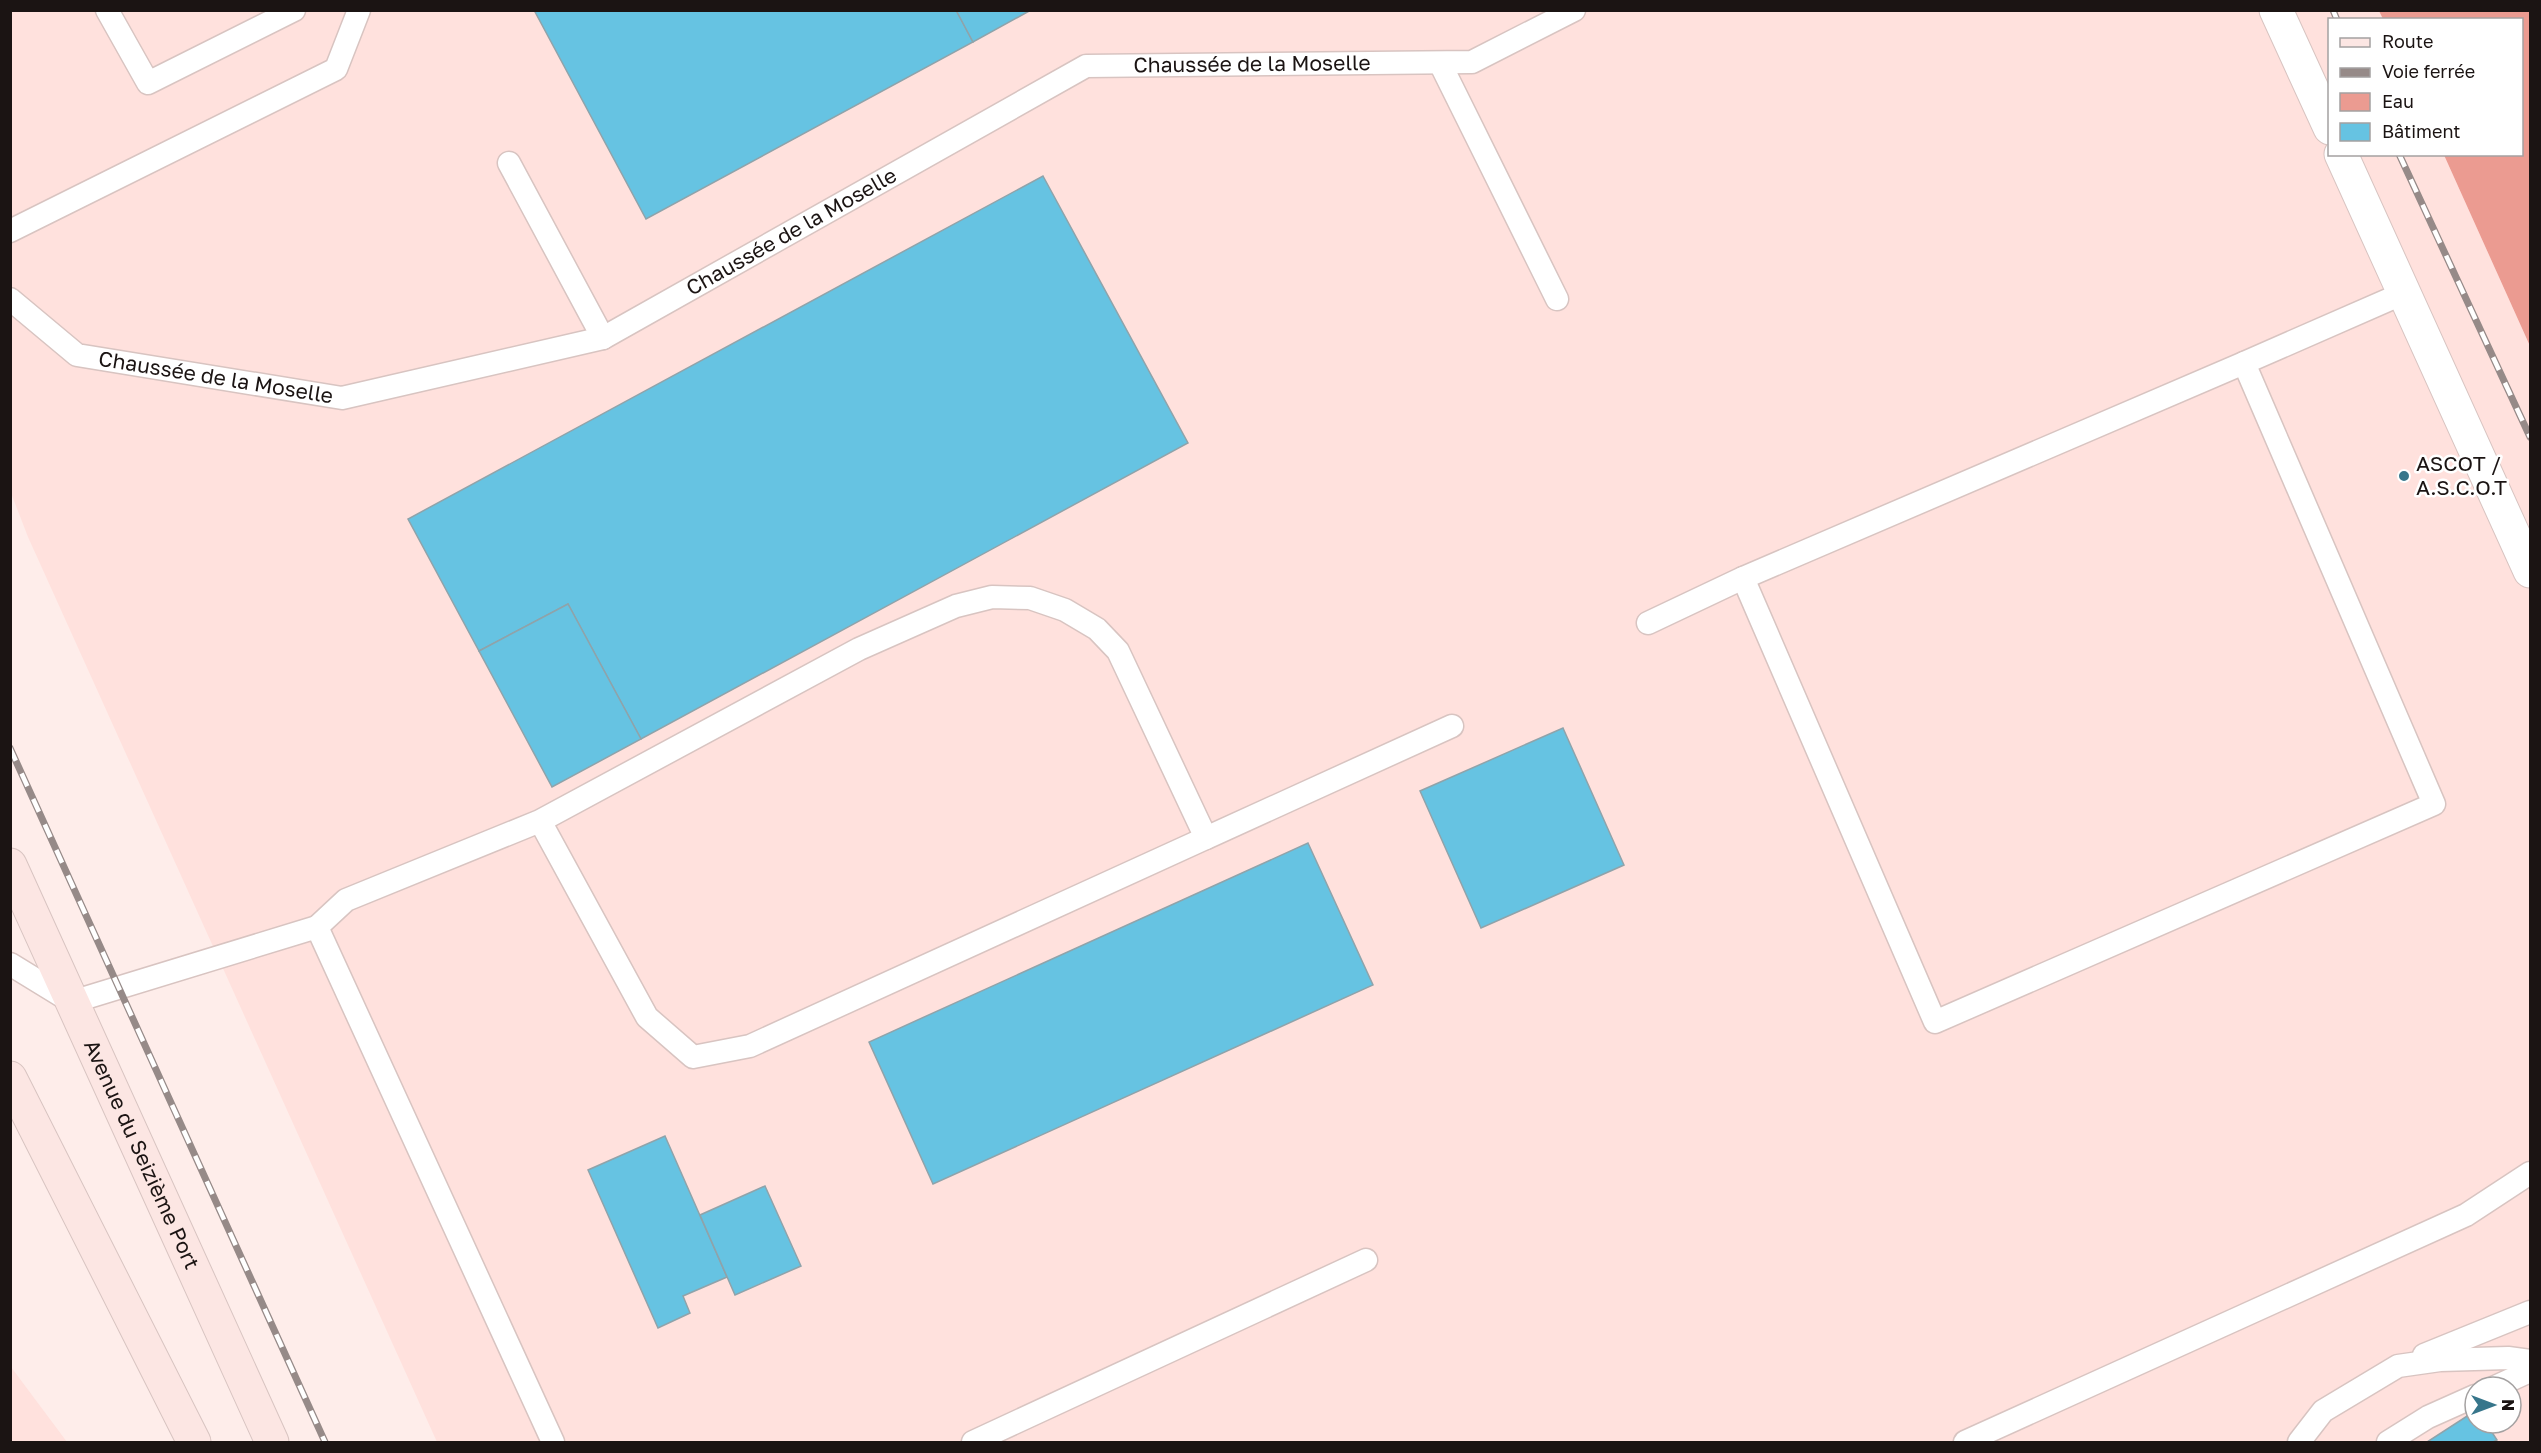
<svg xmlns="http://www.w3.org/2000/svg" width="2541" height="1453" viewBox="0 0 2541 1453" font-family="'Golos Text',sans-serif">
<style>
.built{fill:#ffe1dd;fill-rule:evenodd}
.water{fill:#eb9b91}
.building{fill:#66c3e2;stroke:#8fa3aa;stroke-width:1.5}
.lines{fill:none;stroke-linecap:round;stroke-linejoin:round}
.lane-casing{stroke:#d8c4c1;stroke-width:25}
.street-casing{stroke:#d8c4c1;stroke-width:35}
.secondary-casing{stroke:#d8c4c1;stroke-width:35}
.lane{stroke:#fff;stroke-width:22}
.street{stroke:#fff;stroke-width:33}
.secondary{stroke:#fce6e3;stroke-width:33}
.rail-casing{stroke:#968a88;stroke-width:7}
.rail{stroke:#fff;stroke-width:4.5;stroke-dasharray:14;stroke-linecap:butt}
.poi-dot{fill:#37768b;stroke:#fff;stroke-width:2}
.labels{text-anchor:middle;stroke-width:5;stroke-linejoin:round;paint-order:stroke}
.street-label{font-size:21px;fill:#1b1413;stroke:#fff}
.poi-label{font-size:21px;fill:#1b1413;stroke:#fff;text-anchor:start}
</style>
<rect width="100%" height="100%" fill="#feedea"/>
<g class="built">
<path d="M 11,11 L 2379,11 L 2383,19 L 2330,20 L 2330,154 L 2444,155 L 2530,346 L 2530,1442 L 437,1442 L 28,537 L 11,493 ZM 2475,1387 L 2511,1387 L 2511,1423 L 2475,1423 Z"/>
<path d="M 10,1367 L 11,1367 L 67,1442 L 11,1442 Z"/>
</g>
<path class="water" d="M 2379,11 L 2530,11 L 2530,346 L 2444,155 L 2522,154 L 2522,20 L 2383,19 Z"/>
<g class="building">
<path d="M 534,10 L 956,10 L 973,42 L 646,219 Z"/>
<path d="M 956,10 L 1031,10 L 973,42 Z"/>
<path d="M 1043,176 L 1188,443 L 641,739 L 568,604 L 479,651 L 408,519 Z"/>
<path d="M 568,604 L 641,739 L 552,787 L 479,651 Z"/>
<path d="M 1563,728 L 1624,865 L 1481,928 L 1420,791 Z"/>
<path d="M 1308,843 L 1373,985 L 933,1184 L 869,1042 Z"/>
<path d="M 665,1136 L 727,1277 L 683,1296 L 690,1313 L 658,1328 L 588,1170 Z"/>
<path d="M 765,1186 L 801,1266 L 735,1295 L 700,1215 Z"/>
<path d="M 2475,1411 L 2475,1423 L 2486,1423 L 2497,1440 L 2493,1442 L 2427,1442 Z"/>
</g>
<g class="lines">
<defs>
<g id="lane">
<path d="M 107,10 L 148,83 L 294,10"/>
<path d="M 1440,63 L 1557,299"/>
<path d="M 509,163 L 603,338"/>
<path d="M 10,231 L 336,69 L 359,10"/>
<path id="s1" d="M 10,299 L 77,355 L 342,398 L 603,338 L 1086,66 L 1472,62 L 1574,10"/>
<path d="M 1743,578 L 1935,1022 L 2434,804 L 2244,363 L 2404,293"/>
<path d="M 1648,623 L 1743,578 L 2244,363"/>
<path d="M 1206,838 L 1452,726"/>
<path d="M 317,927 L 346,900 L 540,821 L 647,1017 L 693,1057 L 750,1046 L 1206,838 L 1118,651 L 1097,629 L 1065,610 L 1030,598 L 992,597 L 956,606 L 859,649 L 540,821"/>
<path d="M 10,964 L 72,1002 L 317,927 L 553,1442"/>
<path d="M 2424,1355 L 2530,1312"/>
<path d="M 2495,1387 L 2530,1371"/>
<path d="M 973,1442 L 1366,1260"/>
<path d="M 1965,1442 L 2466,1215 L 2530,1173"/>
<path d="M 2299,1442 L 2323,1411 L 2398,1366 L 2440,1360 L 2508,1358 L 2530,1361"/>
<path d="M 2388,1442 L 2428,1417 L 2475,1396"/>
</g>
<g id="street">
<path d="M 2276,10 L 2330,128"/>
<path d="M 2341,154 L 2530,571"/>
</g>
<g id="secondary">
<path id="s2" d="M 10,865 L 272,1442"/>
<path d="M 10,1078 L 194,1442"/>
</g>
</defs>
<use href="#lane" class="lane-casing"/>
<use href="#street" class="street-casing"/>
<use href="#secondary" class="secondary-casing"/>
<use href="#lane" class="lane"/>
<use href="#street" class="street"/>
<use href="#secondary" class="secondary"/>
<defs>
<g id="rail">
<path d="M 2333,10 L 2337,20"/>
<path d="M 2399,154 L 2530,437"/>
<path d="M 10,748 L 325,1442"/>
</g>
</defs>
<use href="#rail" class="rail-casing"/>
<use href="#rail" class="rail"/>
</g>
<circle class="poi-dot" cx="2404" cy="476" r="6"/>
<g class="labels">
<g class="street-label">
<text dy="7" stroke="none"><textPath href="#s1" startOffset="1344">Chaussée de la Moselle</textPath></text>
<text dy="7" stroke="none"><textPath href="#s1" startOffset="840">Chaussée de la Moselle</textPath></text>
<text dy="7" stroke="none"><textPath href="#s1" startOffset="228">Chaussée de la Moselle</textPath></text>
<text dy="7" stroke="none"><textPath href="#s2" startOffset="318">Avenue du Seizième Port</textPath></text>
</g>
<g class="poi-label">
<text x="2416" y="471">ASCOT /<tspan x="2416" dy="24">A.S.C.O.T</tspan></text>
</g>
</g>
<rect width="2541" height="1453" fill="none" stroke="#1b1413" stroke-width="24"/>
<rect x="2328" y="18" width="195" height="138" fill="#ffffff" stroke="#a4a1a1" stroke-width="1.5"/>
<rect x="2340" y="38" width="30" height="9" fill="#fce6e3" stroke="#a4a1a1" stroke-width="1.5"/>
<text x="2382" y="48" font-size="18" fill="#1b1413">Route</text>
<rect x="2340" y="68" width="30" height="9" fill="#968a88" stroke="#a4a1a1" stroke-width="1.5"/>
<text x="2382" y="78" font-size="18" fill="#1b1413">Voie ferrée</text>
<rect x="2340" y="93" width="30" height="18" fill="#eb9b91" stroke="#a4a1a1" stroke-width="1.5"/>
<text x="2382" y="108" font-size="18" fill="#1b1413">Eau</text>
<rect x="2340" y="123" width="30" height="18" fill="#66c3e2" stroke="#a4a1a1" stroke-width="1.5"/>
<text x="2382" y="138" font-size="18" fill="#1b1413">Bâtiment</text>
<g transform="translate(2493 1405) rotate(90)"><circle r="28" fill="#ffffff" stroke="#a4a1a1" stroke-width="1.5"/>
<path d="M0-4.5L10 22L0 15L-10 22Z" fill="#37768b"/>
<text y="-9" font-size="16" font-weight="bold" text-anchor="middle" fill="#1b1413">N</text>
</g>
</svg>
